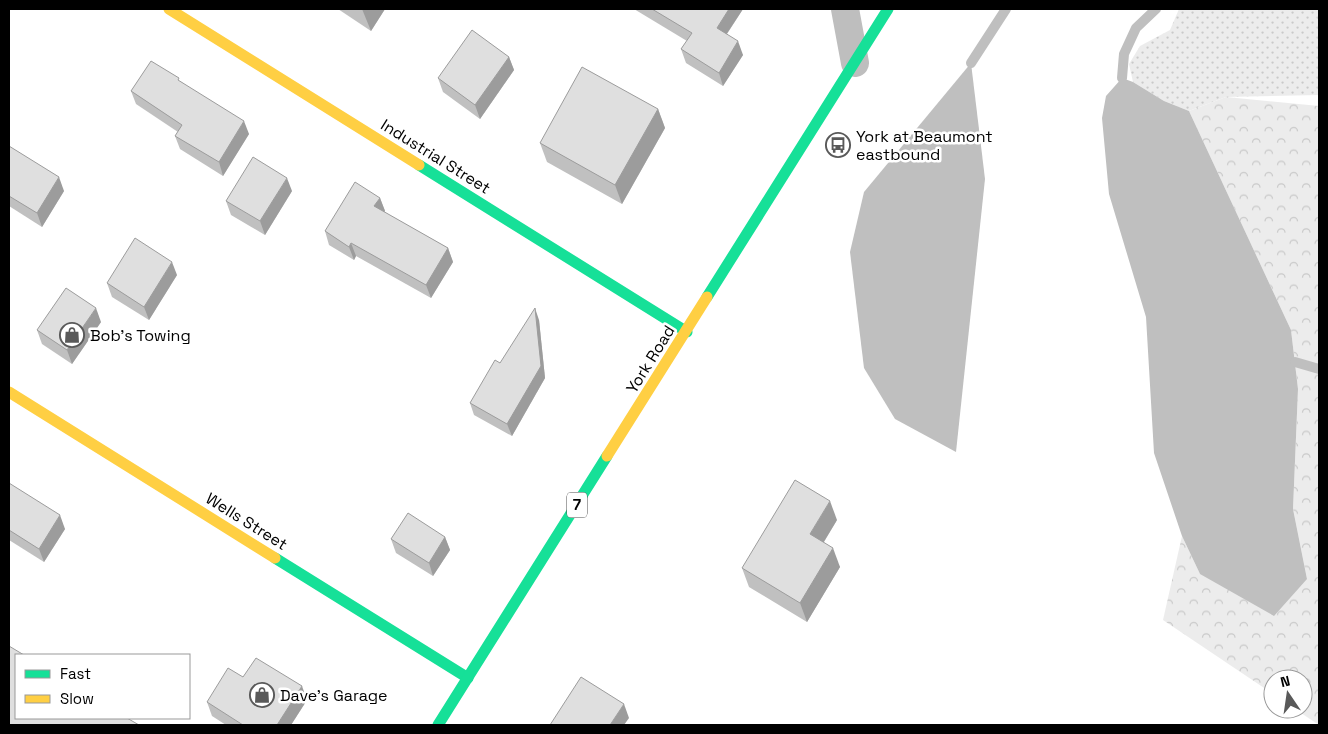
<svg xmlns="http://www.w3.org/2000/svg" width="1328" height="734" viewBox="0 0 1328 734" font-family="'Space Grotesk',sans-serif">
<style>
.grass{fill:url(#grass-dots)}
.forest{fill:url(#forest-crowns)}
.water{fill:#bfbfbf}
.lines{fill:none;stroke-linecap:round;stroke-linejoin:round}
.stream{stroke:#bfbfbf;stroke-width:10}
.street{stroke:#bebebe;stroke-width:28}
.fast{stroke:#16e098;stroke-width:11}
.slow{stroke:#ffcf43;stroke-width:11}
.wall{fill:#c0c0c0}
.shaded-wall{fill:#9c9c9c}
.building{fill:#dfdfdf;stroke:#9c9c9c}
.labels{text-anchor:middle;stroke-width:5;stroke-linejoin:round;paint-order:stroke}
.shield{fill:#fff;stroke:#4c4c4c;stroke-width:1}
.shield-label{font-size:15px;font-weight:bold;fill:#000}
.poi-label{font-size:16px;fill:#000;stroke:#fff;text-anchor:start}
.street-label{font-size:16px;fill:#000;stroke:#fff}
</style>
<defs>
<pattern id="grass-dots" width="8" height="8" patternUnits="userSpaceOnUse" patternTransform="scale(1.25)"><rect width="8" height="8" fill="#ececec"/><path d="M2 2h.1M6 6h.1" fill="none" stroke="#c9c9c9" stroke-width="1.8" stroke-linecap="round"/></pattern>
<pattern id="forest-crowns" width="20" height="18" patternUnits="userSpaceOnUse" patternTransform="scale(1.25)"><rect width="20" height="18" fill="#ececec"/><path d="M2 6a3 3 0 1 1 6 0M12 15a3 3 0 1 1 6 0" fill="none" stroke="#c9c9c9"/></pattern>
</defs>
<rect width="100%" height="100%" fill="#fff"/>
<path class="grass" d="M 1179,9 L 1319,9 L 1319,95 L 1226,97 L 1189,111 L 1164,101 L 1133,82 L 1129,64 L 1140,46 L 1170,30 Z"/>
<path class="forest" d="M 1226,97 L 1319,106 L 1319,725 L 1295,709 L 1303,709 L 1303,679 L 1273,679 L 1273,694 L 1163,620 L 1182,536 L 1200,574 L 1307,579 L 1293,509 L 1298,389 L 1291,330 L 1189,111 Z"/>
<g class="water">
<path d="M 971,63 L 985,179 L 956,452 L 895,419 L 864,368 L 850,252 L 864,192 Z"/>
<path d="M 1122,78 L 1133,82 L 1164,101 L 1189,111 L 1291,330 L 1298,389 L 1293,509 L 1307,579 L 1274,616 L 1200,574 L 1182,536 L 1154,453 L 1146,317 L 1109,194 L 1102,118 L 1106,96 Z"/>
</g>
<g class="lines">
<g class="stream">
<path d="M 971,63 L 1006,9"/>
<path d="M 1122,78 L 1124,54 L 1136,28 L 1156,9"/>
<path d="M 1295,362 L 1319,369"/>
</g>
<path class="street" d="M 845,9 L 855,63"/>
<g class="fast">
<path d="M 419,165 L 687,332"/>
<path d="M 707,297 L 888,9"/>
<path d="M 275,558 L 468,678"/>
<path d="M 438,725 L 607,456"/>
</g>
<g class="slow">
<path d="M 169,9 L 419,165"/>
<path d="M 9,392 L 275,558"/>
<path d="M 607,456 L 707,297"/>
</g>
</g>
<g class="wall">
<path d="M 338,9 L 385,9 L 371,31 Z"/>
<path d="M 634,9 L 743,9 L 727,34 L 743,55 L 723,86 L 686,63 L 681,49 L 687,41 Z"/>
<path d="M 509,57 L 514,70 L 480,119 L 443,92 L 438,78 Z"/>
<path d="M 180,81 L 249,134 L 223,176 L 180,149 L 175,136 L 178,132 L 136,104 L 131,91 Z"/>
<path d="M 658,109 L 665,128 L 622,204 L 547,162 L 540,143 Z"/>
<path d="M 9,146 L 64,191 L 42,227 L 9,206 Z"/>
<path d="M 292,191 L 265,235 L 231,215 L 226,201 Z"/>
<path d="M 380,198 L 385,211 L 384,212 L 448,248 L 453,262 L 431,298 L 356,256 L 354,260 L 329,245 L 325,231 Z"/>
<path d="M 177,275 L 149,320 L 112,297 L 107,283 Z"/>
<path d="M 539,320 L 545,378 L 512,436 L 474,415 L 470,403 L 500,363 Z"/>
<path d="M 101,322 L 72,364 L 42,344 L 37,330 Z"/>
<path d="M 9,483 L 65,529 L 44,562 L 9,540 Z"/>
<path d="M 837,520 L 824,542 L 840,567 L 807,622 L 749,587 L 742,568 Z"/>
<path d="M 445,537 L 450,550 L 433,576 L 396,553 L 391,539 Z"/>
<path d="M 243,677 L 307,700 L 291,725 L 226,725 L 212,716 L 207,702 Z"/>
</g>
<g class="shaded-wall">
<path d="M 362,9 L 385,9 L 371,31 Z"/>
<path d="M 729,9 L 743,9 L 722,41 L 717,28 Z"/>
<path d="M 738,41 L 743,55 L 723,86 L 719,73 Z"/>
<path d="M 509,57 L 514,70 L 480,119 L 475,105 Z"/>
<path d="M 658,109 L 665,128 L 622,204 L 615,185 Z"/>
<path d="M 244,121 L 249,134 L 223,176 L 219,162 Z"/>
<path d="M 59,177 L 64,191 L 42,227 L 37,213 Z"/>
<path d="M 287,178 L 292,191 L 265,235 L 260,221 Z"/>
<path d="M 380,198 L 385,211 L 379,220 L 374,206 Z"/>
<path d="M 351,243 L 356,256 L 354,260 L 349,247 Z"/>
<path d="M 448,248 L 453,262 L 431,298 L 426,285 Z"/>
<path d="M 172,262 L 177,275 L 149,320 L 144,307 Z"/>
<path d="M 96,308 L 101,322 L 72,364 L 67,350 Z"/>
<path d="M 535,308 L 539,320 L 545,378 L 512,436 L 507,424 Z"/>
<path d="M 830,501 L 837,520 L 817,553 L 810,534 Z"/>
<path d="M 60,515 L 65,529 L 44,562 L 39,549 Z"/>
<path d="M 445,537 L 450,550 L 433,576 L 429,563 Z"/>
<path d="M 833,548 L 840,567 L 807,622 L 800,603 Z"/>
<path d="M 302,686 L 307,700 L 291,725 L 277,725 Z"/>
<path d="M 624,704 L 629,718 L 624,725 L 610,725 Z"/>
</g>
<g class="building">
<path d="M 652,9 L 729,9 L 717,28 L 738,41 L 719,73 L 681,49 L 692,33 Z"/>
<path d="M 472,30 L 509,57 L 475,105 L 438,78 Z"/>
<path d="M 151,61 L 179,78 L 178,80 L 244,121 L 219,162 L 175,136 L 182,125 L 131,91 Z"/>
<path d="M 582,67 L 658,109 L 615,185 L 540,143 Z"/>
<path d="M 9,146 L 59,177 L 37,213 L 9,196 Z"/>
<path d="M 253,157 L 287,178 L 260,221 L 226,201 Z"/>
<path d="M 355,182 L 380,198 L 374,206 L 448,248 L 426,285 L 351,243 L 349,247 L 325,231 Z"/>
<path d="M 135,238 L 172,262 L 144,307 L 107,283 Z"/>
<path d="M 66,288 L 96,308 L 67,350 L 37,330 Z"/>
<path d="M 535,308 L 541,366 L 507,424 L 470,403 L 495,360 L 500,363 Z"/>
<path d="M 795,480 L 830,501 L 810,534 L 833,548 L 800,603 L 742,568 Z"/>
<path d="M 9,483 L 60,515 L 39,549 L 9,530 Z"/>
<path d="M 408,513 L 445,537 L 429,563 L 391,539 Z"/>
<path d="M 9,646 L 24,655 L 16,655 L 16,718 L 127,718 L 139,725 L 9,725 Z"/>
<path d="M 256,658 L 302,686 L 277,725 L 243,725 L 207,702 L 228,668 L 243,677 Z"/>
<path d="M 581,677 L 624,704 L 610,725 L 550,725 Z"/>
</g>
<defs>
<symbol id="bus-ring" viewBox="-11 -11 22 22"><circle r="9.5" fill="#fff" stroke="#595959" stroke-width="1.5"/><path d="M-5-6H5V4H4V6H2V4H-2V6H-4V4H-5ZM-3.5-4V0h7V-4ZM-3.5 1.2v1.5H-2V1.2ZM2 1.2v1.5H3.5V1.2Z" fill="#595959"/></symbol>
<symbol id="shop-ring" viewBox="-11 -11 22 22"><circle r="9.5" fill="#fff" stroke="#595959" stroke-width="1.5"/><path d="M-5-2.5h2.3a2.7 3.5 0 0 1 5.4 0H5L5.5 6h-11ZM-1.5-2.5h3a1.5 2.3 0 0 0-3 0Z" fill="#595959"/></symbol>
</defs>
<g fill-rule="evenodd">
<use href="#bus-ring" x="824" y="131" width="28" height="28"/>
<use href="#shop-ring" x="58" y="321" width="28" height="28"/>
<use href="#shop-ring" x="248" y="681" width="28" height="28"/>
</g>
<g class="labels">
<rect class="shield" x="567" y="492.5" width="20" height="25" rx="4"/>
<g class="shield-label">
<text x="577" y="510">7</text>
</g>
<g class="poi-label">
<text x="856" y="142">York at Beaumont<tspan x="856" dy="18">eastbound</tspan></text>
<text x="90" y="341">Bob's Towing</text>
<text x="280" y="701">Dave's Garage</text>
</g>
<g class="street-label">
<text transform="translate(436 156) rotate(32)" y="6">Industrial Street</text>
<text transform="translate(650 359) rotate(-58)" y="6">York Road</text>
<text transform="translate(247 521) rotate(32)" y="6">Wells Street</text>
</g>
</g>
<rect width="1328" height="734" fill="none" stroke="#000000" stroke-width="20"/>
<rect x="15" y="654" width="175" height="65" fill="#ffffff" stroke="#999999"/>
<rect x="25" y="670" width="25" height="8" fill="#16e098" stroke="#999999"/>
<text x="60" y="679" font-size="15" fill="#000000">Fast</text>
<rect x="25" y="695" width="25" height="8" fill="#ffcf43" stroke="#999999"/>
<text x="60" y="704" font-size="15" fill="#000000">Slow</text>
<g transform="translate(1288 694) rotate(347)"><circle r="24" fill="#ffffff" stroke="#999999"/>
<path d="M0-4L9 19L0 12L-9 19Z" fill="#595959"/>
<text y="-8" font-size="14" font-weight="bold" text-anchor="middle" fill="#000000">N</text>
</g>
</svg>
